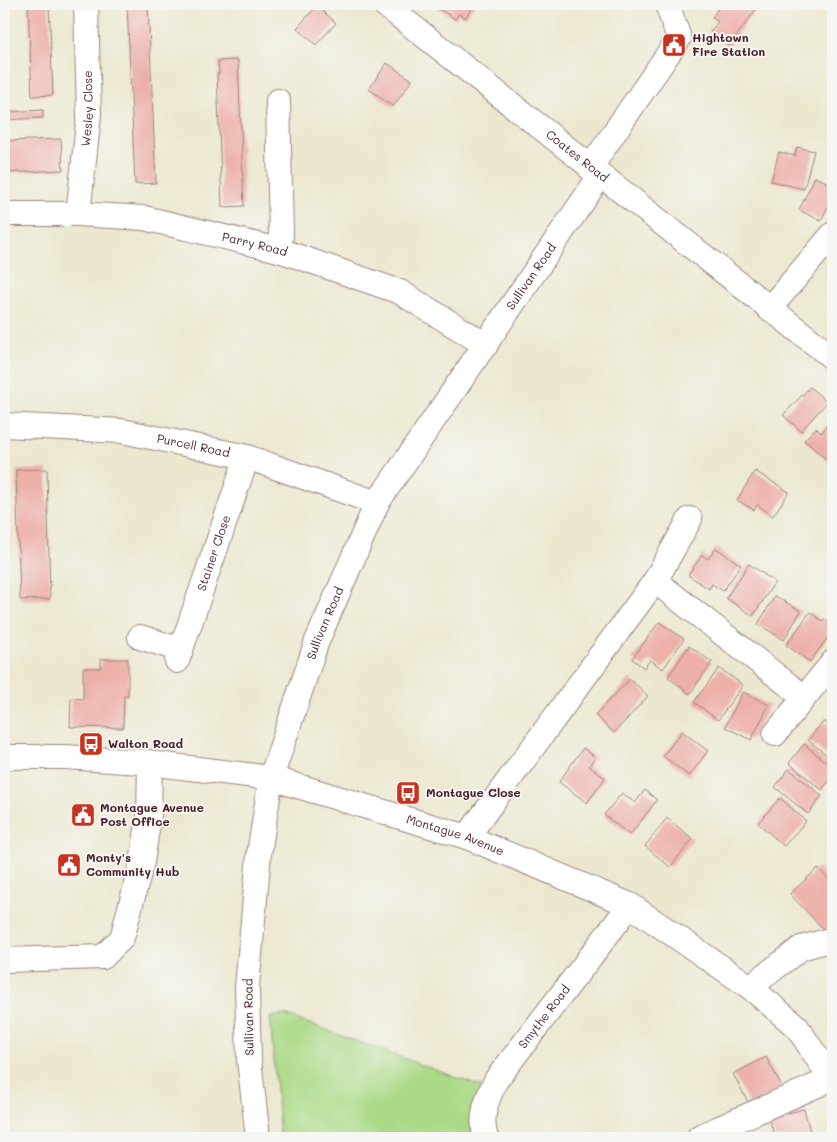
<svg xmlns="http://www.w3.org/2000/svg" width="837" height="1142" viewBox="0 0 837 1142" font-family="Mali,sans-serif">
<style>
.green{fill:#abda87;stroke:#7a7c59}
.building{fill:#edb1aa}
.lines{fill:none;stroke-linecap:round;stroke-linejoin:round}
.minor-casing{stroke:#9b847e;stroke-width:26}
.minor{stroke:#fff;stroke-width:24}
.labels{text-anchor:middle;stroke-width:4;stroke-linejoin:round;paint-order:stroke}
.poi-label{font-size:12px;font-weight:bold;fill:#4a1f2b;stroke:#f6f6f2;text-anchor:start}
.street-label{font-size:12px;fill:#4a1f2b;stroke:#f6f6f2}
</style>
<rect width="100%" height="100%" fill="#f6f6f2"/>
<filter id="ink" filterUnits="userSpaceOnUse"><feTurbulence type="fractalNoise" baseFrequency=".02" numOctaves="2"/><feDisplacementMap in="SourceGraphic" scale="10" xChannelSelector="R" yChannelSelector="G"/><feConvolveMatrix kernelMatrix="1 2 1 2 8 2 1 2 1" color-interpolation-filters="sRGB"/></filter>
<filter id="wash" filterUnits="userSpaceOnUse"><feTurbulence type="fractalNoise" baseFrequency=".0096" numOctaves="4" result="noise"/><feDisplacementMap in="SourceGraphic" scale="20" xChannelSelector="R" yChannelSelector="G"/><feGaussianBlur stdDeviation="1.12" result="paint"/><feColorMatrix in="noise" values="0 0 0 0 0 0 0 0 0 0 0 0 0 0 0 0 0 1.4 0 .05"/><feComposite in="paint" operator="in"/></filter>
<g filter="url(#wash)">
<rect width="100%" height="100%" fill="#ece8d0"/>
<path class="green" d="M 285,1015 L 482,1087 L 470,1111 L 472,1138 L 280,1138 L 270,1017 Z"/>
<g id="blocks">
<g class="building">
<path d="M 28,4 L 49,4 L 53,95 L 32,96 Z"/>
<path d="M 127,4 L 148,4 L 156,183 L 135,184 Z"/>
<path d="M 431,4 L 475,4 L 465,18 L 459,14 L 455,19 Z"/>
<path d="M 711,4 L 760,4 L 729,46 L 710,32 L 718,22 L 712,17 L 718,9 Z"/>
<path d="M 317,6 L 336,23 L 316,45 L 297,28 Z"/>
<path d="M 238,60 L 244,206 L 222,207 L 217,74 L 219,74 L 218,61 Z"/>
<path d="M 387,63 L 412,80 L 393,107 L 369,89 Z"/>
<path d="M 43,110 L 43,118 L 4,120 L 4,112 Z"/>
<path d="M 61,139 L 63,170 L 4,173 L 4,141 Z"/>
<path d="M 797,147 L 814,151 L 804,189 L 771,181 L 779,152 L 795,156 Z"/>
<path d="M 815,177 L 833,185 L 833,196 L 821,221 L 799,210 Z"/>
<path d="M 810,387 L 827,402 L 801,431 L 783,415 Z"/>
<path d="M 833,418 L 833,462 L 831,464 L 804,440 L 816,428 L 821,433 Z"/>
<path d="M 47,469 L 50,599 L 20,600 L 16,470 Z"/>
<path d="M 755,471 L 789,492 L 773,516 L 757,505 L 754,510 L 737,500 Z"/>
<path d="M 716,548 L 741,565 L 723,591 L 712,584 L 709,589 L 688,575 L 702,555 L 708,559 Z"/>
<path d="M 749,564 L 775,582 L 753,616 L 726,598 Z"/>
<path d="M 775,596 L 801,611 L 784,640 L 758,624 Z"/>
<path d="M 810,612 L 822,621 L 824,619 L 833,626 L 833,630 L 810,662 L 786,645 Z"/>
<path d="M 659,622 L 684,639 L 663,669 L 650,660 L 644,668 L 632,659 Z"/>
<path d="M 689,646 L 712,662 L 690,694 L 668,677 Z"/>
<path d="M 101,659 L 128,659 L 128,696 L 124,696 L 123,728 L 70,727 L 71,698 L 83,699 L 83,668 L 101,668 Z"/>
<path d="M 719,668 L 743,685 L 718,720 L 694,702 Z"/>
<path d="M 630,679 L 648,696 L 614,733 L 595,715 Z"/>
<path d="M 743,692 L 769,705 L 751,740 L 725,727 Z"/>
<path d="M 824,721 L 833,729 L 833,760 L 808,740 Z"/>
<path d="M 682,731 L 708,751 L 689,776 L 663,756 Z"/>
<path d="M 804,744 L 833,768 L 833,776 L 822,790 L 789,763 Z"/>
<path d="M 583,748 L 595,757 L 589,766 L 605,778 L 587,803 L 559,782 Z"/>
<path d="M 789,769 L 822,796 L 808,814 L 775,787 Z"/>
<path d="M 645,790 L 657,800 L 630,835 L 604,815 L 622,793 L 635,803 Z"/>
<path d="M 780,798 L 806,821 L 784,846 L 758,823 Z"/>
<path d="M 667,818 L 693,839 L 670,867 L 645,846 Z"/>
<path d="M 818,868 L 833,884 L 833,923 L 825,931 L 790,894 Z"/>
<path d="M 766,1057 L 786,1094 L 753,1111 L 733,1074 Z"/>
<path d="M 804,1109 L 812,1138 L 775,1138 L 769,1118 Z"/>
</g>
</g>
</g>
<g filter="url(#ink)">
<use href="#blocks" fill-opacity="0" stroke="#9b847e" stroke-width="1"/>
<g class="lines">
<defs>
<g id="minor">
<path id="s1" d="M 384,4 L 833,358"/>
<path d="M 278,101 L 281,235 L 279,250"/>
<path d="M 590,168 L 679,38 L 667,4"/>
<path id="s2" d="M 4,214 L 78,214 L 144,218 L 279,250 L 400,292 L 486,345"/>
<path id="s3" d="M 78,214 L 89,115 L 86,4"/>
<path d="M 769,309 L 833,234"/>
<path id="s4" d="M 4,425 L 122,431 L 247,457 L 377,503"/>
<path d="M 655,581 L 690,519"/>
<path d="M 140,637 L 181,650"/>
<path id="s5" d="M 177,661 L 247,457"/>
<path d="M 775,734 L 833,662"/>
<path id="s6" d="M 4,757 L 65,757 L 141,762 L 271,778 L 467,837 L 630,905 L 750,987 L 797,1027 L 833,1082"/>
<path d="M 467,837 L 655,581 L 804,697"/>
<path d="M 4,960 L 103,957 L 122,938 L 142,862 L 149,817 L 150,762"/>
<path d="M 750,987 L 801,948 L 833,939"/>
<path d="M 699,1137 L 831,1079"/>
<path id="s7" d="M 258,1138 L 249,1060 L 247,987 L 259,854 L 271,778 L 317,641 L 377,503 L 600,176"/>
<path id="s8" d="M 486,1138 C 479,1117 487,1099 496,1080 L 630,905"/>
</g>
</defs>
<use href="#minor" class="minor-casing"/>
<use href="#minor" class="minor"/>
</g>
</g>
<defs>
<symbol id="civic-square" viewBox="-11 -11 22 22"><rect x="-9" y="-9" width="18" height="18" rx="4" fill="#c8321e" stroke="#f6f6f2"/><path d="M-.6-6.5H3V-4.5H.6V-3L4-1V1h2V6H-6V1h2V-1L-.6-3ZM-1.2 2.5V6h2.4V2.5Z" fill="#fff"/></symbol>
<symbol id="bus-square" viewBox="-11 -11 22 22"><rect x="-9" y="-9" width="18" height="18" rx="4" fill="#c8321e" stroke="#f6f6f2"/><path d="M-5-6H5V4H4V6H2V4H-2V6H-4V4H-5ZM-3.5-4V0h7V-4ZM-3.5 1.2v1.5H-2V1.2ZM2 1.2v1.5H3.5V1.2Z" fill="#fff"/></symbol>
</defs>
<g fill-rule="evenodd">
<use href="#civic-square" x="660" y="31" width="28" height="28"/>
<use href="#bus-square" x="77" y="730" width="28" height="28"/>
<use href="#bus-square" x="394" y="779" width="28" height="28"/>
<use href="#civic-square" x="69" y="801" width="28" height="28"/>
<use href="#civic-square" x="55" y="851" width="28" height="28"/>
</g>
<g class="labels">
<g class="poi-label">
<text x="692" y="42">Hightown<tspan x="692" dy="14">Fire Station</tspan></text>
<text x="108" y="748">Walton Road</text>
<text x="426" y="797">Montague Close</text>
<text x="100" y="812">Montague Avenue<tspan x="100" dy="14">Post Office</tspan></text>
<text x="86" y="862">Monty's<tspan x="86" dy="14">Community Hub</tspan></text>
</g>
<g class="street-label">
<text dy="4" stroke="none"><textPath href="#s3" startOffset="106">Wesley Close</textPath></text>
<text dy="4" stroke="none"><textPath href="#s1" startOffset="246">Coates Road</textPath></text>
<text dy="4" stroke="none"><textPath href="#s2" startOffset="254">Parry Road</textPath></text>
<text dy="4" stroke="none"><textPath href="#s7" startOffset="931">Sullivan Road</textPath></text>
<text dy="4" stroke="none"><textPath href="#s4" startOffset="191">Purcell Road</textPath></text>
<text dy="4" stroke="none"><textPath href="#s5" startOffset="114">Stainer Close</textPath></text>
<text dy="4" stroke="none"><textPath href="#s7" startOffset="526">Sullivan Road</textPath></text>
<text dy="4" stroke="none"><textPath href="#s6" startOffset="461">Montague Avenue</textPath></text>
<text transform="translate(249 1017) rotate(-91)" y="4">Sullivan Road</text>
<text dy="4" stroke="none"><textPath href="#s8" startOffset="140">Smythe Road</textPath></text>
</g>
</g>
<rect width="837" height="1142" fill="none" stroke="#f6f6f2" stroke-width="20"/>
</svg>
